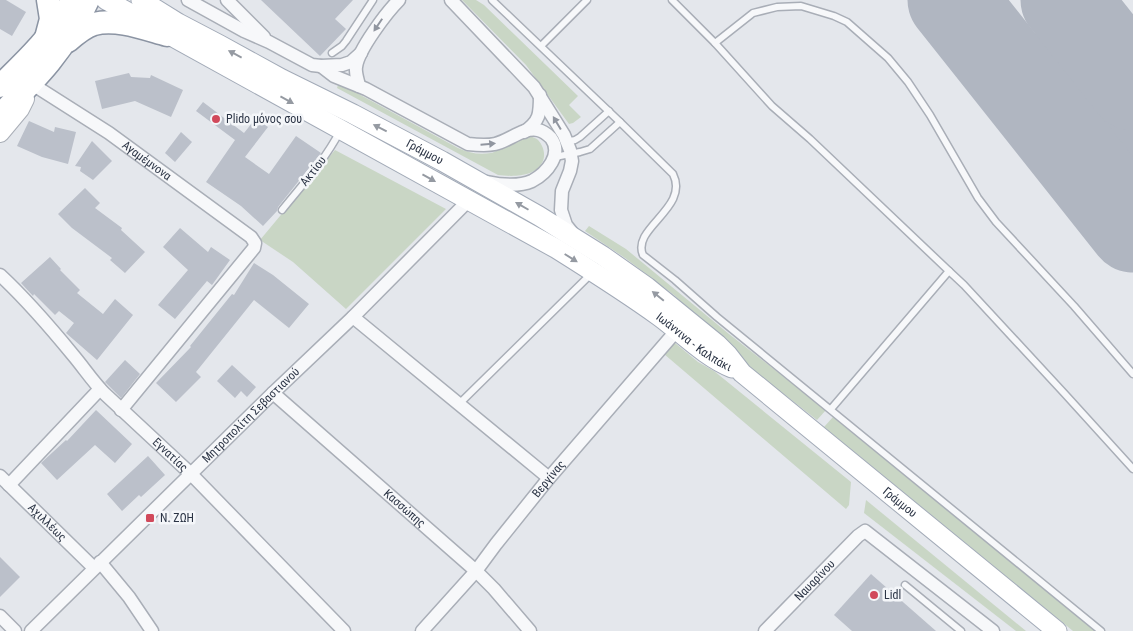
<svg xmlns="http://www.w3.org/2000/svg" width="1133" height="631" viewBox="0 0 1133 631" font-family="'Roboto Condensed',sans-serif">
<style>
.green{fill:#c9d6c5}
.lines{fill:none;stroke-linecap:round;stroke-linejoin:round}
.taxiway{stroke:#b0b6c1;stroke-width:35}
.runway{stroke:#b0b6c1;stroke-width:89}
.building{fill:#bbc0ca}
.lane-casing{stroke:#a9aeb7;stroke-width:9}
.street-casing{stroke:#a9aeb7;stroke-width:15}
.secondary-casing{stroke:#a9aeb7;stroke-width:20}
.primary-casing{stroke:#a3abb8;stroke-width:21}
.highway-casing{stroke:#8b94a3;stroke-width:25}
.lane{stroke:#f7f8fa;stroke-width:6}
.street{stroke:#f7f8fa;stroke-width:12}
.secondary{stroke:#fff;stroke-width:18}
.primary{stroke:#fff;stroke-width:19}
.highway{stroke:#fff;stroke-width:22}
.oneway{fill:#9196a0}
.oneway2{fill:#959aa2}
.poi-dot{fill:#d1495b;stroke:#f4f6f9;stroke-width:2}
.labels{text-anchor:middle;stroke-width:5;stroke-linejoin:round;paint-order:stroke}
.poi-label{font-size:12px;fill:#2b3445;stroke:#f4f6f9;text-anchor:start}
.street-label{font-size:12px;fill:#2b3445;stroke:#f4f6f9}
</style>
<rect width="100%" height="100%" fill="#e4e7ec"/>
<g class="green">
<path d="M 462,0 L 476,0 L 484,5 L 578,96 L 569,105 L 581,117 L 573,123 L 569,124 L 526,65 Z"/>
<path d="M 338,85 L 355,92 L 458,148 C 469,153 479,155 491,153 C 504,150 532,123 542,146 C 544,150 545,156 543,161 C 536,177 513,177 498,175 L 337,88 Z"/>
<path d="M 335,150 L 446,209 L 346,309 L 293,262 L 260,240 Z"/>
<path d="M 589,226 L 626,249 L 729,334 L 826,410 L 817,420 L 743,362 L 674,295 L 625,258 L 585,231 Z"/>
<path d="M 675,343 L 698,362 L 714,371 L 851,482 L 849,505 L 846,509 L 664,354 Z"/>
<path d="M 833,417 L 1095,631 L 1073,631 L 824,427 Z"/>
<path d="M 866,500 L 1026,631 L 1016,631 L 864,513 Z"/>
</g>
<g class="lines">
<path class="taxiway" d="M 927,0 C 974,21 1025,42 1064,77 C 1074,86 1083,97 1093,108 C 1106,123 1120,139 1133,154"/>
<g class="runway">
<path d="M 952,0 L 1133,228"/>
<path d="M 1065,0 L 1133,86"/>
</g>
</g>
<g class="building">
<path d="M 0,0 L 6,0 L 26,12 L 12,36 L 0,29 Z"/>
<path d="M 261,0 L 353,0 L 335,19 L 346,29 L 320,56 Z"/>
<path d="M 129,73 L 131,77 L 150,78 L 151,75 L 183,90 L 171,117 L 135,101 L 102,109 L 95,81 Z"/>
<path d="M 203,102 L 244,133 L 256,118 L 268,127 L 245,157 L 269,174 L 296,136 L 321,153 L 278,207 L 277,211 L 263,226 L 241,206 L 206,182 L 235,140 L 196,111 Z"/>
<path d="M 29,121 L 54,132 L 55,127 L 76,132 L 68,164 L 42,157 L 17,146 Z"/>
<path d="M 181,132 L 192,142 L 175,162 L 165,153 Z"/>
<path d="M 92,141 L 112,161 L 93,180 L 80,171 L 81,167 L 75,166 Z"/>
<path d="M 85,188 L 100,203 L 95,208 L 122,228 L 121,230 L 145,252 L 125,273 L 110,260 L 112,258 L 72,228 L 58,214 Z"/>
<path d="M 180,228 L 208,252 L 211,247 L 230,260 L 212,285 L 207,281 L 175,319 L 158,305 L 188,270 L 163,247 Z"/>
<path d="M 50,257 L 61,269 L 60,270 L 80,290 L 77,293 L 103,314 L 115,299 L 133,315 L 97,360 L 66,333 L 74,323 L 59,311 L 55,315 L 34,294 L 33,296 L 21,283 Z"/>
<path d="M 254,263 L 273,275 L 309,304 L 289,328 L 254,300 L 196,372 L 201,377 L 176,402 L 156,383 L 191,347 L 190,346 L 232,294 L 234,295 Z"/>
<path d="M 125,360 L 140,374 L 121,398 L 105,382 Z"/>
<path d="M 232,365 L 256,387 L 247,397 L 241,391 L 235,398 L 217,381 Z"/>
<path d="M 96,410 L 132,444 L 115,463 L 95,445 L 57,480 L 41,463 L 66,440 L 67,441 Z"/>
<path d="M 148,456 L 165,475 L 141,497 L 139,495 L 122,511 L 107,494 Z"/>
<path d="M 0,557 L 20,577 L 0,597 Z"/>
<path d="M 871,574 L 936,631 L 852,631 L 834,615 Z"/>
</g>
<g class="lines">
<defs>
<g id="lane">
<path d="M 492,0 L 620,122 L 673,174 C 690,208 631,228 643,255 L 675,280 L 717,317 L 1101,631"/>
<path d="M 672,0 L 715,43 L 772,106 L 810,139 L 949,271 L 831,409"/>
<path d="M 715,43 L 753,13 L 777,7 L 801,6 L 834,16 L 847,22 L 888,58 L 908,82 L 930,115 L 978,198 L 996,222 L 1074,306 L 1133,374"/>
<path d="M 541,46 L 587,0"/>
<path d="M 332,53 L 342,46 L 346,41 L 373,0"/>
<path d="M 566,142 L 575,140 L 580,137 L 609,111"/>
<path d="M 555,157 L 580,152 L 590,149 L 620,122"/>
<path d="M 282,210 C 303,184 325,160 340,131"/>
<path d="M 949,271 L 964,285 L 1064,393 L 1133,469"/>
<path d="M 459,404 L 592,273"/>
<path d="M 905,585 L 961,631"/>
</g>
<g id="street">
<path d="M 188,0 L 244,31 L 269,42 L 312,65 L 321,66 L 342,65 L 351,62 L 361,53"/>
<path d="M 227,0 L 264,37"/>
<path d="M 451,0 L 534,87 L 564,135 L 570,150 L 572,161 L 570,171 L 562,191 L 561,210 L 566,225 L 574,235"/>
<path d="M 321,66 L 334,76 L 366,89 L 468,144 C 477,145 486,146 495,144 C 509,141 523,127 538,130 C 543,131 547,134 551,138 C 563,154 547,173 532,181 C 518,187 501,185 487,182"/>
<path id="s1" d="M 32,84 L 109,133 L 251,237 L 255,243 L 254,248 L 121,410"/>
<path d="M 359,86 C 358,80 355,73 356,67 C 358,50 387,12 399,0"/>
<path d="M 524,132 C 540,121 540,114 540,95"/>
<path id="s2" d="M 0,275 C 27,300 50,327 73,355 C 84,368 93,382 105,394 L 191,474 L 344,631"/>
<path d="M 353,317 L 549,478"/>
<path id="s3" d="M 273,393 L 476,571 L 494,589 L 530,631"/>
<path id="s4" d="M 0,476 L 94,568"/>
<path d="M 9,485 L 100,389"/>
<path d="M 100,562 L 129,597 L 152,631"/>
<path d="M 0,616 L 15,631"/>
<path id="s5" d="M 31,631 L 273,393 L 353,317 L 469,200"/>
<path id="s6" d="M 422,631 L 476,571 L 496,544 L 549,478 L 677,330"/>
<path id="s7" d="M 765,631 L 858,536 L 865,531 L 993,631"/>
</g>
<path id="secondary" d="M 0,133 L 20,109 L 25,99"/>
<g id="primary">
<path id="s8" d="M 106,0 L 557,249 C 592,271 627,293 660,317 C 683,334 705,357 732,368"/>
<path id="s9" d="M 141,0 L 178,23 L 220,45 L 282,79 L 353,114 L 442,161 L 539,216 L 603,256 L 647,287 L 717,344 L 728,355 L 742,373 L 1057,631"/>
</g>
<g id="highway">
<path d="M 46,38 L 51,19 L 48,0"/>
<path d="M 68,41 C 76,34 84,27 94,24 C 117,18 145,29 167,35"/>
<path d="M 0,86 C 26,61 56,32 72,0"/>
<path d="M 0,115 C 37,78 66,49 88,0"/>
</g>
</defs>
<use href="#lane" class="lane-casing"/>
<use href="#street" class="street-casing"/>
<use href="#secondary" class="secondary-casing"/>
<use href="#primary" class="primary-casing"/>
<use href="#highway" class="highway-casing"/>
<use href="#lane" class="lane"/>
<use href="#street" class="street"/>
<use href="#secondary" class="secondary"/>
<use href="#primary" class="primary"/>
<use href="#highway" class="highway"/>
</g>
<defs><path id="oneway-solid" d="M-6-.8H1V-3.2L6.5 0L1 3.2V.8H-6Z" transform="scale(1.25)"/></defs>
<g class="oneway">
<use href="#oneway-solid" transform="translate(378 25) rotate(124)"/>
<use href="#oneway-solid" transform="translate(557 123) rotate(-121)"/>
<use href="#oneway-solid" transform="translate(488 144) rotate(-5)"/>
</g>
<g class="oneway2">
<use href="#oneway-solid" transform="translate(235 54) rotate(-152)"/>
<use href="#oneway-solid" transform="translate(287 100) rotate(29)"/>
<use href="#oneway-solid" transform="translate(380 128) rotate(-153)"/>
<use href="#oneway-solid" transform="translate(429 178) rotate(29)"/>
<use href="#oneway-solid" transform="translate(522 206) rotate(-150)"/>
<use href="#oneway-solid" transform="translate(571 258) rotate(32)"/>
<use href="#oneway-solid" transform="translate(658 296) rotate(-141)"/>
</g>
<g class="poi-dot">
<circle cx="216" cy="119" r="5"/>
<rect x="145" y="513" width="10" height="10" rx="2.5"/>
<circle cx="874" cy="595" r="5"/>
</g>
<g class="labels">
<g class="poi-label">
<text x="226" y="123">Plido μόνος σου</text>
<text x="160" y="522">Ν. ΖΩΗ</text>
<text x="884" y="599">Lidl</text>
</g>
<g class="street-label">
<text dy="4" stroke="none"><textPath href="#s9" startOffset="322">Γράμμου</textPath></text>
<text dy="4" stroke="none"><textPath href="#s1" startOffset="138">Αγαμέμνονα</textPath></text>
<text transform="translate(313 171) rotate(-52)" y="4">Ακτίου</text>
<text dy="4" stroke="none"><textPath href="#s8" startOffset="681">Ιωάννινα - Καλπάκι</textPath></text>
<text dy="4" stroke="none"><textPath href="#s5" startOffset="308">Μητροπολίτη Σεβαστιανού</textPath></text>
<text dy="4" stroke="none"><textPath href="#s2" startOffset="248">Εγνατίας</textPath></text>
<text dy="4" stroke="none"><textPath href="#s6" startOffset="198">Βεργίνας</textPath></text>
<text dy="4" stroke="none"><textPath href="#s9" startOffset="915">Γράμμου</textPath></text>
<text dy="4" stroke="none"><textPath href="#s3" startOffset="175">Κασσώπης</textPath></text>
<text dy="4" stroke="none"><textPath href="#s4" startOffset="66">Αχιλλέως</textPath></text>
<text dy="4" stroke="none"><textPath href="#s7" startOffset="71">Ναυαρίνου</textPath></text>
</g>
</g>
</svg>
